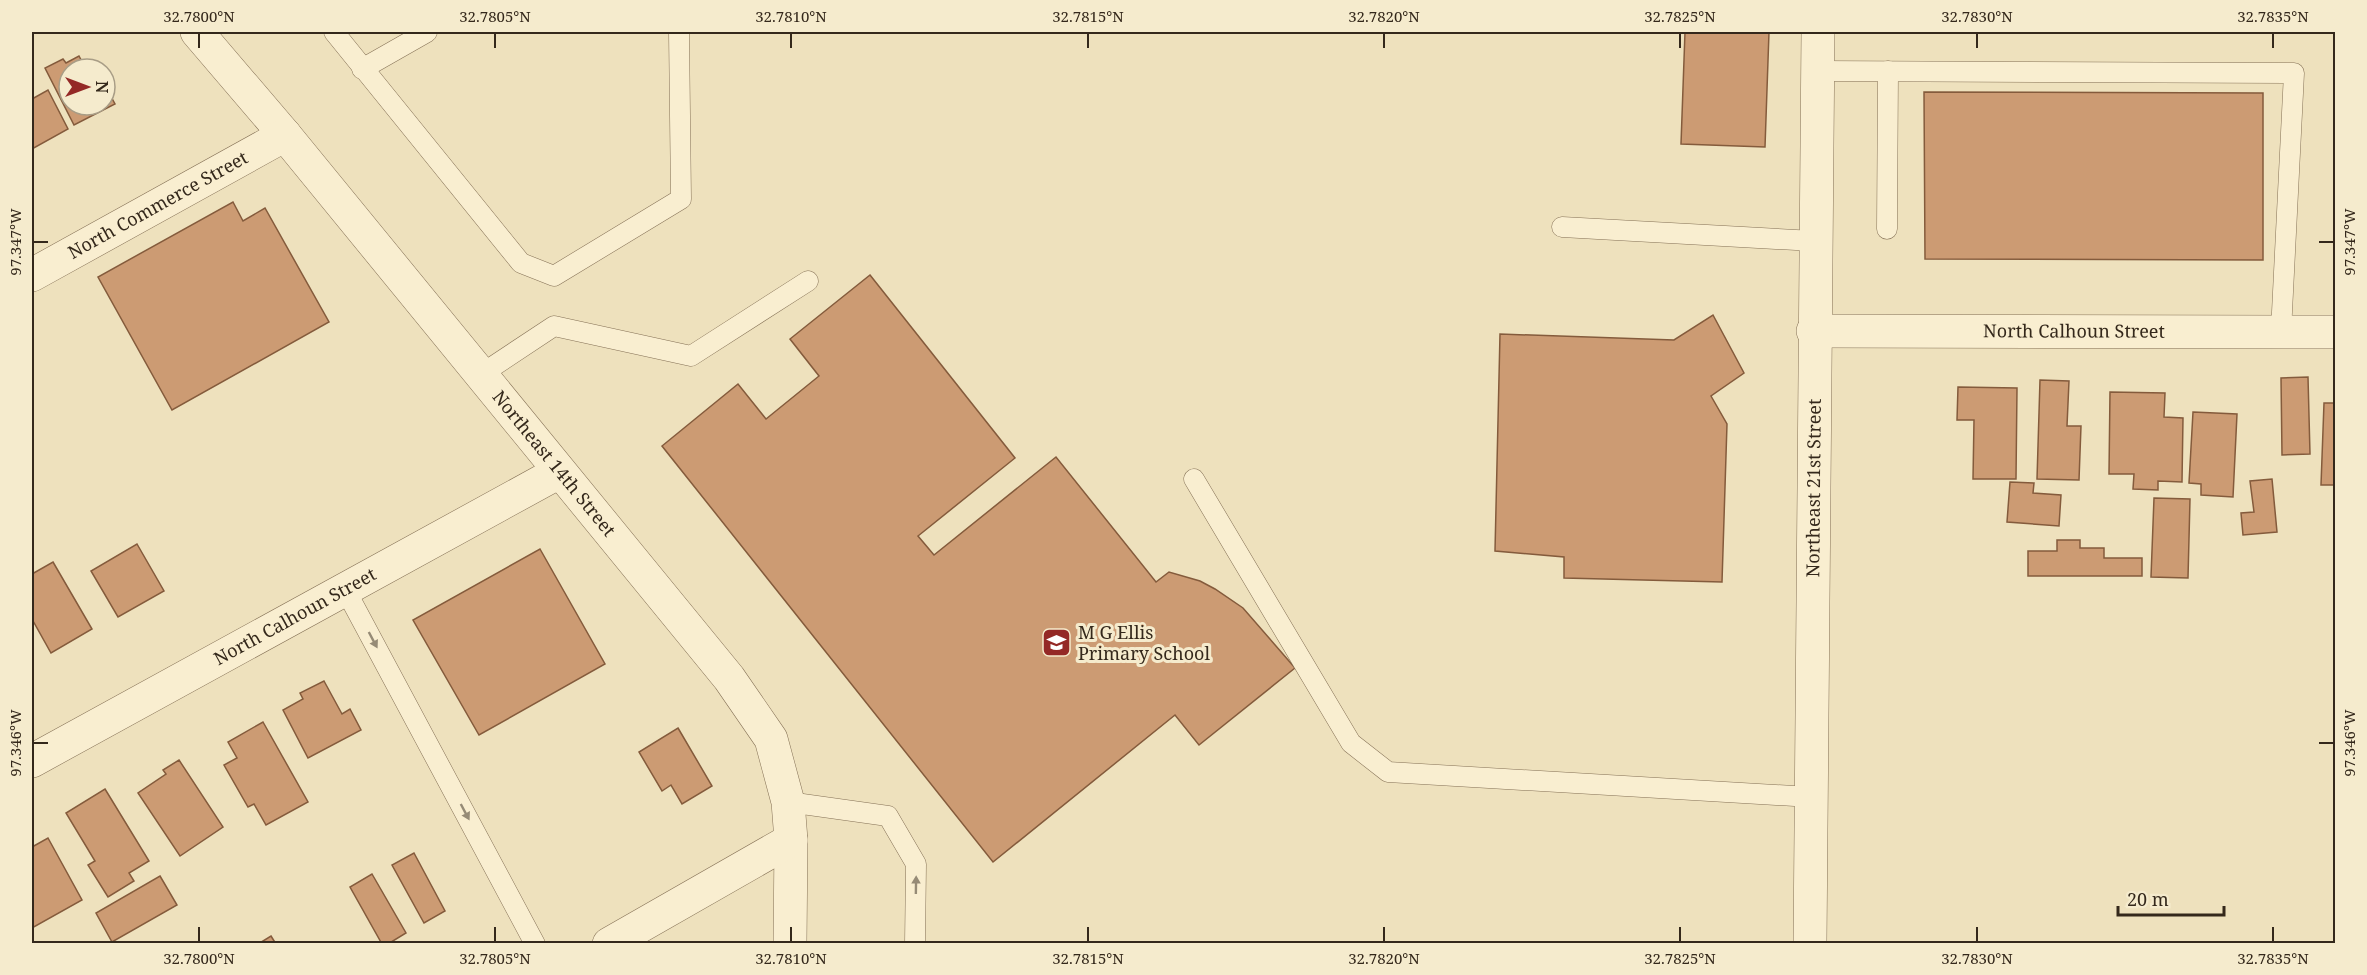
<svg xmlns="http://www.w3.org/2000/svg" width="2367" height="975" viewBox="0 0 2367 975" font-family="'Noto Serif',serif">
<style>
.building{fill:#cc9b73;stroke:#845b3c;stroke-width:1.5}
.lines{fill:none;stroke-linecap:round;stroke-linejoin:round}
.lane-casing{stroke:#857156;stroke-width:21}
.street-casing{stroke:#857156;stroke-width:34}
.lane{stroke:#f9eed0;stroke-width:20}
.street{stroke:#f9eed0;stroke-width:33}
.oneway{fill:#968b76}
.ticks{fill:none;stroke:#34281b;stroke-width:2}
.labels{text-anchor:middle;stroke-width:6;stroke-linejoin:round;paint-order:stroke}
.street-label{font-size:18px;fill:#34281b;stroke:#f5ebcd}
.poi-label{font-size:18px;fill:#34281b;stroke:#f5ebcd;text-anchor:start}
.neatline{fill:none;stroke:#34281b;stroke-width:2}
.ticks-label{font-size:15px;text-anchor:middle;fill:#34281b}
</style>
<rect width="100%" height="100%" fill="#eee1bd"/>
<g class="building">
<path d="M 1685,32 L 1769,32 L 1765,147 L 1681,144 Z"/>
<path d="M 79,56 L 85,67 L 93,63 L 96,69 L 69,69 L 69,105 L 105,105 L 105,86 L 115,104 L 74,125 L 45,68 L 63,59 L 66,63 Z"/>
<path d="M 48,90 L 68,129 L 32,149 L 32,99 Z"/>
<path d="M 1924,92 L 2263,93 L 2263,260 L 1925,259 Z"/>
<path d="M 233,202 L 243,221 L 265,208 L 329,322 L 172,410 L 98,277 Z"/>
<path d="M 870,275 L 1015,458 L 918,536 L 934,555 L 1056,457 L 1156,582 L 1169,572 L 1200,581 L 1215,589 L 1243,608 L 1295,668 L 1199,745 L 1175,715 L 993,862 L 662,446 L 738,384 L 766,419 L 819,376 L 790,339 Z"/>
<path d="M 1713,315 L 1744,373 L 1711,396 L 1727,424 L 1722,582 L 1564,578 L 1564,557 L 1495,551 L 1500,334 L 1674,340 Z"/>
<path d="M 2308,377 L 2310,454 L 2282,455 L 2281,378 Z"/>
<path d="M 2040,380 L 2069,381 L 2067,426 L 2081,426 L 2079,480 L 2037,479 Z"/>
<path d="M 1958,387 L 2017,388 L 2016,479 L 1973,479 L 1974,420 L 1957,420 Z"/>
<path d="M 2110,392 L 2165,393 L 2164,417 L 2183,418 L 2182,482 L 2158,481 L 2158,490 L 2133,489 L 2134,474 L 2109,474 Z"/>
<path d="M 2324,403 L 2336,403 L 2336,485 L 2321,485 Z"/>
<path d="M 2193,412 L 2237,414 L 2233,497 L 2201,495 L 2201,484 L 2189,483 Z"/>
<path d="M 2272,479 L 2277,532 L 2243,535 L 2241,513 L 2254,512 L 2250,481 Z"/>
<path d="M 2010,482 L 2034,483 L 2033,493 L 2061,495 L 2059,526 L 2007,522 Z"/>
<path d="M 2154,498 L 2190,499 L 2188,578 L 2151,577 Z"/>
<path d="M 2057,540 L 2080,540 L 2080,548 L 2104,548 L 2104,558 L 2142,558 L 2142,576 L 2028,576 L 2028,551 L 2057,551 Z"/>
<path d="M 137,544 L 164,591 L 118,617 L 91,571 Z"/>
<path d="M 540,549 L 605,664 L 479,735 L 413,620 Z"/>
<path d="M 53,562 L 92,629 L 51,653 L 32,619 L 32,574 Z"/>
<path d="M 324,681 L 342,714 L 350,709 L 361,730 L 308,758 L 283,710 L 303,699 L 300,693 Z"/>
<path d="M 263,722 L 308,802 L 266,825 L 254,804 L 248,807 L 224,765 L 237,758 L 228,742 Z"/>
<path d="M 678,728 L 712,786 L 682,804 L 671,785 L 662,791 L 639,752 Z"/>
<path d="M 179,760 L 223,827 L 180,856 L 138,793 L 166,774 L 163,770 Z"/>
<path d="M 105,789 L 149,861 L 129,873 L 134,881 L 108,897 L 88,865 L 95,861 L 66,813 Z"/>
<path d="M 48,838 L 82,900 L 32,928 L 32,847 Z"/>
<path d="M 414,853 L 445,911 L 424,923 L 392,865 Z"/>
<path d="M 372,874 L 406,933 L 388,944 L 382,944 L 350,887 Z"/>
<path d="M 160,876 L 177,905 L 112,942 L 96,913 Z"/>
<path d="M 271,936 L 276,944 L 258,944 Z"/>
</g>
<g class="lines">
<defs>
<g id="lane">
<path d="M 334,32 L 521,263 L 554,276 L 681,199 L 679,32"/>
<path d="M 362,69 L 427,32"/>
<path d="M 1817,71 L 2294,73 L 2281,332"/>
<path d="M 1562,227 L 1814,241"/>
<path d="M 1887,229 L 1888,71"/>
<path d="M 480,375 L 554,326 L 691,356 L 808,281"/>
<path d="M 1194,479 L 1351,743 L 1388,772 L 1811,797"/>
<path d="M 345,589 L 535,944"/>
<path d="M 788,802 L 888,816 L 916,864 L 915,944"/>
</g>
<g id="street">
<path id="s1" d="M 197,32 L 285,135 L 729,678 L 771,739 L 788,802 L 791,840 L 790,944"/>
<path id="s2" d="M 32,275 L 285,135"/>
<path id="s3" d="M 1813,331 L 2336,332"/>
<path id="s4" d="M 32,761 L 559,472"/>
<path d="M 609,944 L 791,840"/>
<path id="s5" d="M 1810,944 L 1818,32"/>
</g>
</defs>
<use href="#lane" class="lane-casing"/>
<use href="#street" class="street-casing"/>
<use href="#lane" class="lane"/>
<use href="#street" class="street"/>
</g>
<defs><path id="oneway-solid" d="M-6-.8H1V-3.2L6.5 0L1 3.2V.8H-6Z" transform="scale(1.5)"/></defs>
<g class="oneway">
<use href="#oneway-solid" transform="translate(373 640) rotate(62)"/>
<use href="#oneway-solid" transform="translate(465 812) rotate(62)"/>
<use href="#oneway-solid" transform="translate(916 885) rotate(-89)"/>
</g>
<path class="ticks" d="M 199,33 L 199,48M 495,33 L 495,48M 791,33 L 791,48M 1088,33 L 1088,48M 1384,33 L 1384,48M 1680,33 L 1680,48M 1977,33 L 1977,48M 2273,33 L 2273,48M 33,242 L 48,242M 2319,242 L 2334,242M 33,743 L 48,743M 2319,743 L 2334,743M 199,927 L 199,942M 495,927 L 495,942M 791,927 L 791,942M 1088,927 L 1088,942M 1384,927 L 1384,942M 1680,927 L 1680,942M 1977,927 L 1977,942M 2273,927 L 2273,942"/>
<defs>
<symbol id="school-square" viewBox="-11 -11 22 22"><rect x="-9" y="-9" width="18" height="18" rx="4" fill="#942926" stroke="#f5ebcd"/><path d="M0-5L7-2L0 1L-7-2ZM-4 1L0 2.5L4 1V4Q0 6-4 4Z" fill="#fff"/></symbol>
</defs>
<g fill-rule="evenodd">
<use href="#school-square" x="1040" y="626" width="33" height="33"/>
</g>
<g class="labels">
<g class="street-label">
<text dy="6" stroke="none"><textPath href="#s2" startOffset="144">North Commerce Street</textPath></text>
<text dy="6" stroke="none"><textPath href="#s3" startOffset="261">North Calhoun Street</textPath></text>
<text dy="6" stroke="none"><textPath href="#s1" startOffset="560">Northeast 14th Street</textPath></text>
<text dy="6" stroke="none"><textPath href="#s5" startOffset="456">Northeast 21st Street</textPath></text>
<text dy="6" stroke="none"><textPath href="#s4" startOffset="300">North Calhoun Street</textPath></text>
</g>
<g class="poi-label">
<text x="1078" y="639">M G Ellis<tspan x="1078" dy="21">Primary School</tspan></text>
</g>
</g>
<rect width="2367" height="975" fill="none" stroke="#f5ebcd" stroke-width="66"/>
<g transform="translate(87 87) rotate(90)"><circle r="28" fill="#f5ebcd" stroke="#a89d86" stroke-width="1.5"/>
<path d="M0-4.5L10 22L0 15L-10 22Z" fill="#942926"/>
<text y="-9" font-size="16" font-weight="bold" text-anchor="middle" fill="#34281b">N</text>
</g>
<path d="M2118 906v9h106v-9" fill="none" stroke="#34281b" stroke-width="3"/>
<text x="2127" y="906" font-size="18" fill="#34281b" stroke="#f5ebcd" stroke-width="4.5" paint-order="stroke">20 m</text>
<rect x="33" y="33" width="2301" height="909" class="neatline"/>
<g class="ticks-label">
<text x="199" y="22">32.7800°N</text>
<text x="495" y="22">32.7805°N</text>
<text x="791" y="22">32.7810°N</text>
<text x="1088" y="22">32.7815°N</text>
<text x="1384" y="22">32.7820°N</text>
<text x="1680" y="22">32.7825°N</text>
<text x="1977" y="22">32.7830°N</text>
<text x="2273" y="22">32.7835°N</text>
<text transform="translate(2350 242) rotate(-90)" y="5">97.347°W</text>
<text transform="translate(16 242) rotate(-90)" y="5">97.347°W</text>
<text transform="translate(2350 743) rotate(-90)" y="5">97.346°W</text>
<text transform="translate(16 743) rotate(-90)" y="5">97.346°W</text>
<text x="199" y="964">32.7800°N</text>
<text x="495" y="964">32.7805°N</text>
<text x="791" y="964">32.7810°N</text>
<text x="1088" y="964">32.7815°N</text>
<text x="1384" y="964">32.7820°N</text>
<text x="1680" y="964">32.7825°N</text>
<text x="1977" y="964">32.7830°N</text>
<text x="2273" y="964">32.7835°N</text>
</g>
</svg>
